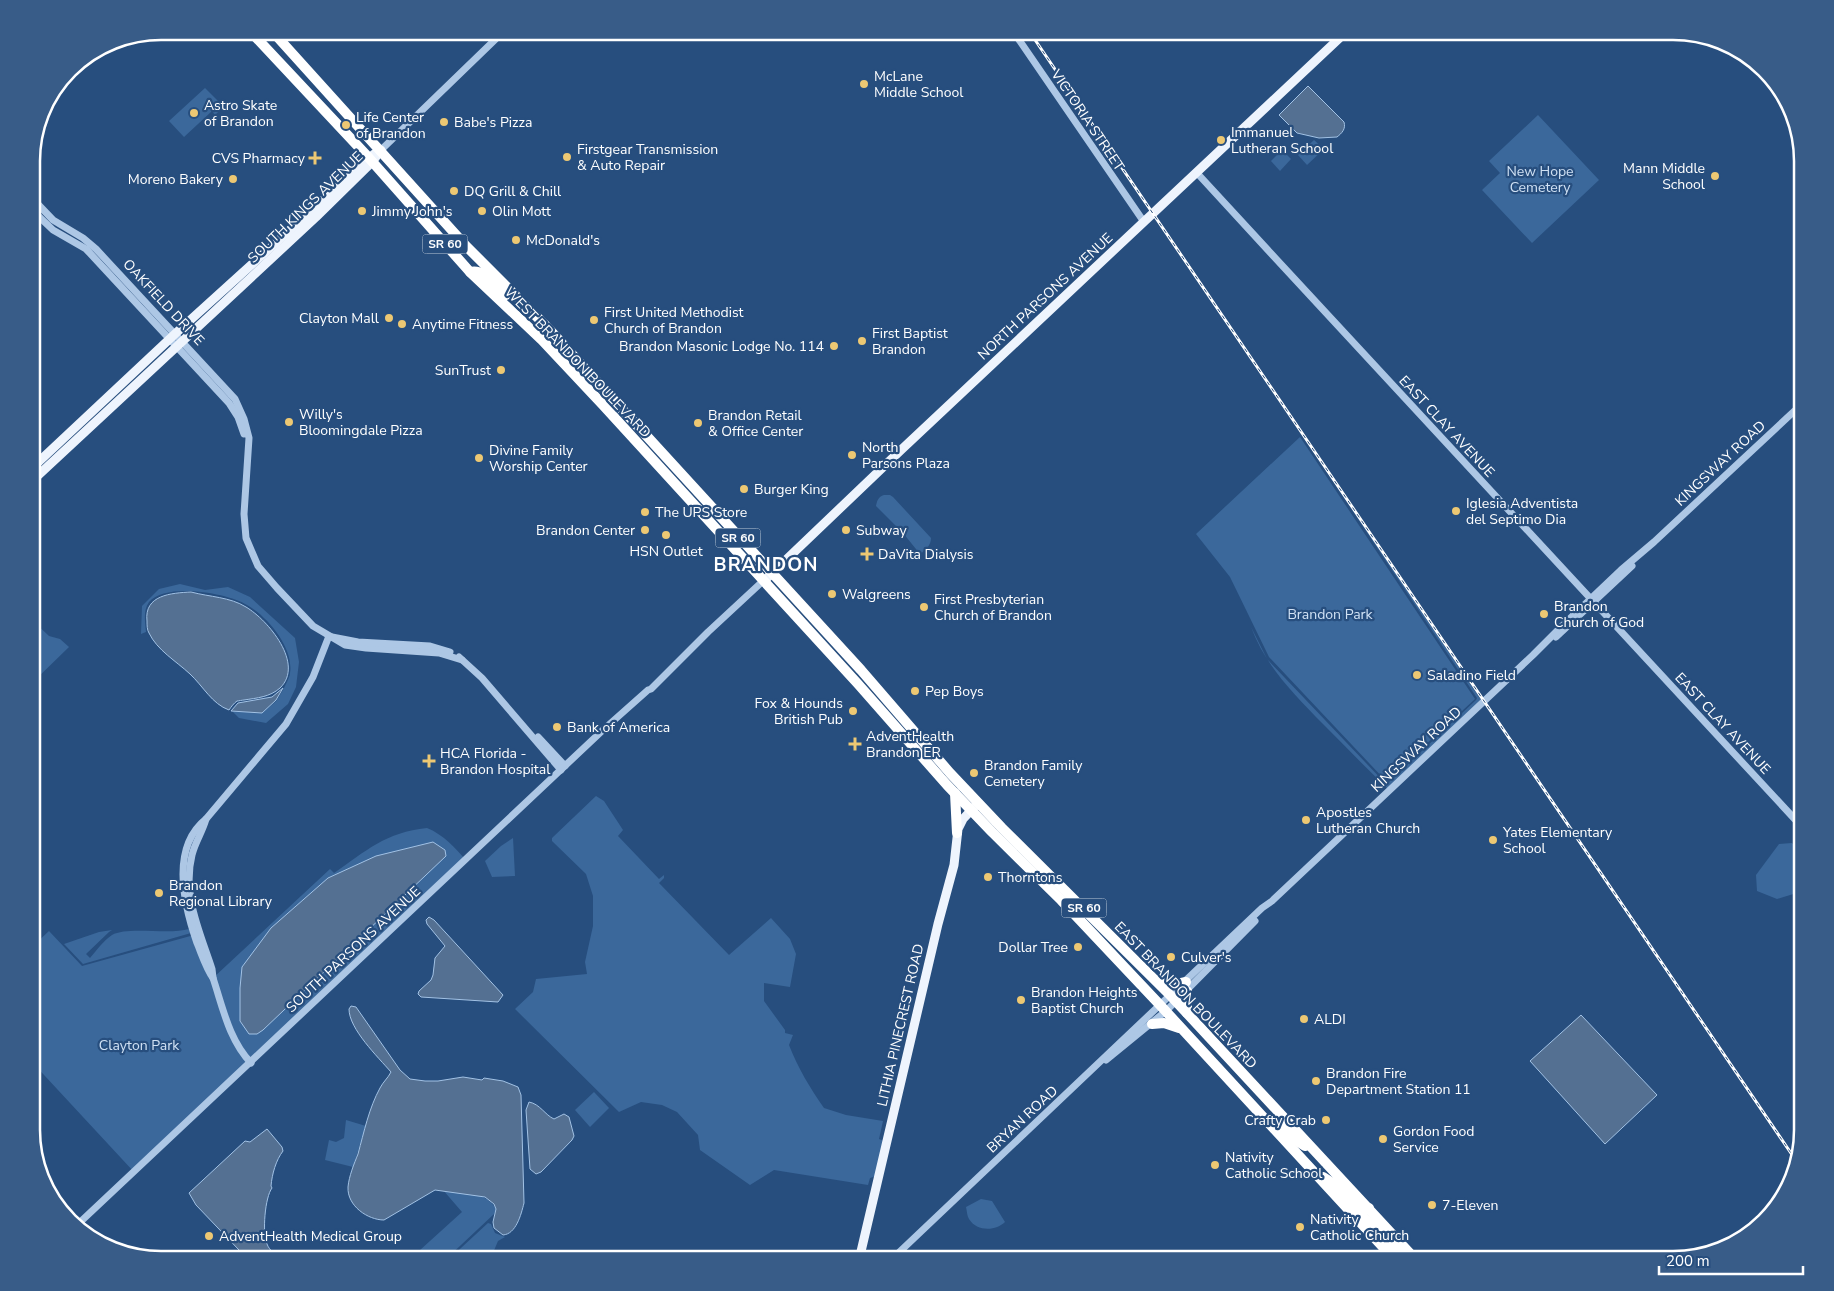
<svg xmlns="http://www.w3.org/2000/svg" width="1834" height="1291" viewBox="0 0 1834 1291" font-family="'Nunito Sans',sans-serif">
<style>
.green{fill:#3b689b}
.water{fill:#547092;stroke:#a2c2e5}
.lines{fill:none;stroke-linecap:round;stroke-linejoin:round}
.minor{stroke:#adc7e5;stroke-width:7}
.major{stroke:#eef4fd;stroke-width:9}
.highway{stroke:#fff;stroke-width:10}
.rail-casing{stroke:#fff;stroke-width:3}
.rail{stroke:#274e7e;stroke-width:1;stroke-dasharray:4;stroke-linecap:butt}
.poi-dot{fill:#edc873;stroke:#274e7e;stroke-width:2}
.labels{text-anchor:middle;stroke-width:4.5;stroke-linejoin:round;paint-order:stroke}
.shield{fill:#274e7e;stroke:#becad8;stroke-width:1}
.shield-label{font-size:12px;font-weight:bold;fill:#fff}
.poi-label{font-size:14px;fill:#fff;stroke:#274e7e;text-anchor:start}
.street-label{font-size:14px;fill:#fff;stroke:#274e7e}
.park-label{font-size:14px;fill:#d0e1f4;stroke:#274e7e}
.district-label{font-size:19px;font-weight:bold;letter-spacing:1px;fill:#fff;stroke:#274e7e}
.rim{fill:none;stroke:#fff;stroke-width:2.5}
</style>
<rect width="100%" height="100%" fill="#274e7e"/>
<g class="green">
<path d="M 1620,31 L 1651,31 C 1643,41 1633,39 1622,36 Z"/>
<path d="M 205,88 L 224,107 L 215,115 L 212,111 L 184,137 L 169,121 Z"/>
<path d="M 1538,115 L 1599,180 L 1532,243 L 1482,190 L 1500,173 L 1489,161 Z"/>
<path d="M 1314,140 L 1324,149 L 1307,165 L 1298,155 Z"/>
<path d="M 1282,150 L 1291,159 L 1280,171 L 1271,161 Z"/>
<path d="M 1303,436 L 1481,700 L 1388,789 C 1366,768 1345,746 1323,724 C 1294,694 1266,667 1251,627 L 1267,659 L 1385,783 L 1388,783 L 1476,700 L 1477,698 Z"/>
<path d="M 1300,437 L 1475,699 L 1386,781 L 1269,657 L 1230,577 L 1196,534 Z"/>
<path d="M 884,495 L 890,495 L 893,497 L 931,538 C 931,545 926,550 920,554 L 903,533 L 876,506 C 877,501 878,497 884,495 Z"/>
<path d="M 180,584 L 205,590 L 228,587 L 250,597 L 295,638 L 299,662 L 296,687 L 288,704 L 266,723 L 239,718 L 232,711 L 262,713 C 266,709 272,705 276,701 C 280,696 290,678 290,673 C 294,648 268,617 247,605 C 228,593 166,582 149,602 C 143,610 145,622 146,632 L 141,634 L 142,606 L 159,589 Z"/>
<path d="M 32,620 L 49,636 L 60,639 L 69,647 L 32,683 Z"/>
<path d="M 596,796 L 604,801 L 623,830 L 618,836 L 659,879 L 664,875 L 664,878 L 659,883 L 729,955 L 771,918 L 790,939 L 796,954 L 790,987 L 764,983 L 764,1001 L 785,1030 L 785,1033 L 793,1035 L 789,1045 C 798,1068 810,1088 824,1108 L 846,1115 L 883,1121 L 879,1139 L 884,1141 L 876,1176 L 870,1178 L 868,1185 L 774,1170 L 750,1185 L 700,1150 L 698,1135 L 677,1112 L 662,1105 L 641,1102 L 619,1112 L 515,1009 L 533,992 L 536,979 L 587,974 L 585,962 L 593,926 L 593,896 L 586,874 L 552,841 L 552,838 Z"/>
<path d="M 427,828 C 444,835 454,847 466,860 L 134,1172 L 32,1062 L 32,947 L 49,931 L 82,966 L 194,935 L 213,978 L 330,869 L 334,873 C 366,851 386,832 427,828 Z"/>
<path d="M 513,838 L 515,876 L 492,877 L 485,861 L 501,846 Z"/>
<path d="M 1792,843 L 1803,855 L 1803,891 L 1777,899 L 1757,891 L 1756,875 L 1779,844 Z"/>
<path d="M 189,929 L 191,933 L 83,964 L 64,944 L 99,932 L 112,930 L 109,932 L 86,954 L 90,958 C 96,951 104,940 112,935 C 127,926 169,935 189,929 Z"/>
<path d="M 594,1092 L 609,1108 L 590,1127 L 575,1110 Z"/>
<path d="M 346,1120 L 366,1126 L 353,1167 L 325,1160 L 329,1140 L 336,1142 L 344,1138 Z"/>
<path d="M 443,1190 C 460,1193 487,1191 496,1209 L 494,1214 L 445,1260 L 409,1260 L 462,1212 Z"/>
<path d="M 981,1199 L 992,1201 L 1005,1222 C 996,1231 977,1232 969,1219 C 967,1216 967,1211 966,1207 Z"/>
<path d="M 488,1223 L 491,1224 L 495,1233 L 505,1237 L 498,1241 L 490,1260 L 448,1260 Z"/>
</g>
<g class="water">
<path d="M 1308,86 L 1344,122 C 1346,129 1342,133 1337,137 L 1319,138 L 1297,133 L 1279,115 Z"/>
<path d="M 191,592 C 210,597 230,597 246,607 C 268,620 305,664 280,688 C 270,697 257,698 244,700 C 243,700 238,701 237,701 C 234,703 231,707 229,710 C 212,704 203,686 190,674 C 176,661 157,650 149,633 C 147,630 147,625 147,621 C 144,595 171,593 191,592 Z"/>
<path d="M 283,688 L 276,700 L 262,713 L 231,711 L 238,703 L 272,697 Z"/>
<path d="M 433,842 L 445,850 L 446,856 L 263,1030 L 257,1034 L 249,1034 L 240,1021 L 240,988 L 242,967 L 271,928 L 328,878 L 376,856 Z"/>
<path d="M 429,917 L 434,920 L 503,995 L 498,1002 L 421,997 L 418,994 L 419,991 L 431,980 L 433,975 L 435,958 L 445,946 L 427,924 L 426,920 Z"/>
<path d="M 351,1006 L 356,1007 L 400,1070 L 410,1079 L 425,1081 L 438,1081 L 463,1077 L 482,1080 L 484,1078 L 503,1081 L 518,1087 L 521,1095 L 524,1203 C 521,1215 516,1234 503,1235 L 494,1228 L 493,1222 L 496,1209 L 494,1204 L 485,1197 L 435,1190 L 384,1220 C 368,1220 347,1206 348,1187 C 349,1176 354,1164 358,1154 C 364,1132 369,1108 380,1088 C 383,1082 388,1078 391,1072 C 378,1057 349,1029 349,1009 Z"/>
<path d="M 1581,1015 L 1657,1095 L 1605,1144 L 1530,1061 Z"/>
<path d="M 529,1102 C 540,1104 545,1115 554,1119 L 564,1114 L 569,1117 L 574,1136 L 572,1140 L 541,1172 L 536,1174 L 530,1169 L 526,1110 Z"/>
<path d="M 267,1129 L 282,1147 L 283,1151 C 276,1160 272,1174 271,1186 L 272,1188 C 265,1197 262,1233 267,1244 C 269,1250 276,1255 280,1260 L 233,1260 L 240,1252 L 239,1250 L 196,1205 L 189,1193 L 245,1141 L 250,1142 Z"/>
</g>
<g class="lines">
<g class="minor">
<path d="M 1013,31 L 1144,222"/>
<path d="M 381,150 L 504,31"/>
<path d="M 1197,173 C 1398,392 1601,609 1803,828"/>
<path d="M 32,198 L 53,220 L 83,238 L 96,249 L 235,399 L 244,419 L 249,438 L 244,514 L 246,538 L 258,566 L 277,588 L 313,626 L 345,645 L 366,648 L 439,653 L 462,660"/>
<path d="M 32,210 L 53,230 L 86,249 L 229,403 L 238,417 L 244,434"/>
<path d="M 332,637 L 358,642 L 430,646 L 450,652"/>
<path d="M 1556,637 L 1632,566"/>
<path d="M 459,657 L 482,678 L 561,770"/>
<path d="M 538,737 L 565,766"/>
<path d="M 206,819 C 203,831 195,842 192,855 C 182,895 200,932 212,969 L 213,978 C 223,1008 229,1040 251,1063"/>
<path d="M 213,978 C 206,968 202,955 197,943 C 184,906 170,848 206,819 L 286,724 L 313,677 L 329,636"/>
<path d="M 1106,1060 L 1166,1011 L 1255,921"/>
<path d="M 76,1226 L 603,730 L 648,690 L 651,689 L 708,632 L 763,581"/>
<path d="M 891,1260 L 1262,908 L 1272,901 L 1533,655 L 1562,626 L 1621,570 L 1654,542 L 1803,403"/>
</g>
<g class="major">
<path d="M 32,468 L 176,333 L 374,154"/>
<path d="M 32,481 L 316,217 L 372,162 L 381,150"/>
<path d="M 767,578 L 901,450 L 1347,31"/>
<path d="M 859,1260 L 938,924 L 954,865 L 958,829 L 963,819 L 978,803"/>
</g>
<g class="highway">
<path d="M 250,31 L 369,158 L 470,272 L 542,340 L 603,405 L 858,684 L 947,785 L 992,832 L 1061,900 L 1160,1005 L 1395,1260"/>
<path d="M 272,31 L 467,247 L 546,326 L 861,670 L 950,773 L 1002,828 L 1171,996 L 1416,1260"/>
<path d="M 470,272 C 485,268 495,287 506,295"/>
<path d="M 955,793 L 957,833"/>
<path d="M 1158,980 L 1172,985 L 1186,982"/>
<path d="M 1187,1013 L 1187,991"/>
<path d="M 1152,1024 L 1164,1023 L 1179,1028"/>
<path d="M 1279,1123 L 1294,1139 L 1305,1146"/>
<path d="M 1323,1177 L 1337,1186 L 1361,1211 L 1364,1211 L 1369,1208"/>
<path d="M 1357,1220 L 1365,1219 L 1369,1222 L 1399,1253 L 1410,1260"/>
</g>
<defs>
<path id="rail" d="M 1029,31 L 1797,1162"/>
</defs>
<use href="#rail" class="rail-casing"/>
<use href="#rail" class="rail"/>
</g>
<g class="poi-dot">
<circle cx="864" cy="84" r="5"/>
<circle cx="194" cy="113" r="5"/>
<circle cx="444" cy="122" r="5"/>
<circle cx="346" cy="125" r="5"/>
<circle cx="1221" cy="140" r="5"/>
<circle cx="567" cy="157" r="5"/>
<path d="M312.5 150.5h5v5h5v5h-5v5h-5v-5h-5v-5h5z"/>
<circle cx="1715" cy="176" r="5"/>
<circle cx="233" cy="179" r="5"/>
<circle cx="454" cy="191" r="5"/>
<circle cx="362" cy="211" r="5"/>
<circle cx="482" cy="211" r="5"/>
<circle cx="516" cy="240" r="5"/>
<circle cx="389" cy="318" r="5"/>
<circle cx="594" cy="320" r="5"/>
<circle cx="402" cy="324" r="5"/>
<circle cx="862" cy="341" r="5"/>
<circle cx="834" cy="346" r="5"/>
<circle cx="501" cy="370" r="5"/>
<circle cx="289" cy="422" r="5"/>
<circle cx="698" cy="423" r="5"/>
<circle cx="852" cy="455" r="5"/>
<circle cx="479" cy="458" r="5"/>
<circle cx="744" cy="489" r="5"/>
<circle cx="1456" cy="511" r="5"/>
<circle cx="645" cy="512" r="5"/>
<circle cx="645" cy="530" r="5"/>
<circle cx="846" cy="530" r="5"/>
<circle cx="666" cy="535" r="5"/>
<path d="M864.5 546.5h5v5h5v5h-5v5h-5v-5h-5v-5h5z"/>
<circle cx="832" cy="594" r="5"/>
<circle cx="924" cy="607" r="5"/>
<circle cx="1544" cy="614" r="5"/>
<circle cx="1417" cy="675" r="5"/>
<circle cx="915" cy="691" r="5"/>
<circle cx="853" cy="711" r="5"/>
<circle cx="557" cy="727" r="5"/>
<path d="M852.5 736.5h5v5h5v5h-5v5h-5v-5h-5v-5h5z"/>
<path d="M426.5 753.5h5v5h5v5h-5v5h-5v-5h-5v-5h5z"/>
<circle cx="974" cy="773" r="5"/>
<circle cx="1306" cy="820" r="5"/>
<circle cx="1493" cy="840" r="5"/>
<circle cx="988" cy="877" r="5"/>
<circle cx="159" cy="893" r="5"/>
<circle cx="1078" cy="947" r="5"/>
<circle cx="1171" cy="957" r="5"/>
<circle cx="1021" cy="1000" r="5"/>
<circle cx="1304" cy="1019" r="5"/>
<circle cx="1316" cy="1081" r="5"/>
<circle cx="1326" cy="1120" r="5"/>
<circle cx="1383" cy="1139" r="5"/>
<circle cx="1215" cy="1165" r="5"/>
<circle cx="1432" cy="1205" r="5"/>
<circle cx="1300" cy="1227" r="5"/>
<circle cx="209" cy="1236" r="5"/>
</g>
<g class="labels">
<g class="shield">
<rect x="422.5" y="234.5" width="45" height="19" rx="4"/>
<rect x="715.5" y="528.5" width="45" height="19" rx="4"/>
<rect x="1061.5" y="898.5" width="45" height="19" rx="4"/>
</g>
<g class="shield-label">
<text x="445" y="248">SR 60</text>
<text x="738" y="542">SR 60</text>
<text x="1084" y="912">SR 60</text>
</g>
<g class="poi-label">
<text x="874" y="81">McLane<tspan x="874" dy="16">Middle School</tspan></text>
<text x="204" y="110">Astro Skate<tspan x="204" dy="16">of Brandon</tspan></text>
<text x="356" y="122">Life Center<tspan x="356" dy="16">of Brandon</tspan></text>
<text x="454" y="127">Babe's Pizza</text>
<text x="1231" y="137">Immanuel<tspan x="1231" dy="16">Lutheran School</tspan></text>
<text x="577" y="154">Firstgear Transmission<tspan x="577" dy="16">&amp; Auto Repair</tspan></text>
<text x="305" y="163" text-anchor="end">CVS Pharmacy</text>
<text x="1705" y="173" text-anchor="end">Mann Middle<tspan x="1705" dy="16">School</tspan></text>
<text x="223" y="184" text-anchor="end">Moreno Bakery</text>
<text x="464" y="196">DQ Grill &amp; Chill</text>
<text x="372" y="216">Jimmy John's</text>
<text x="492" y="216">Olin Mott</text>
<text x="526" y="245">McDonald's</text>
<text x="604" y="317">First United Methodist<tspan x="604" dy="16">Church of Brandon</tspan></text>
<text x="379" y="323" text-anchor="end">Clayton Mall</text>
<text x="412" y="329">Anytime Fitness</text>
<text x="872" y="338">First Baptist<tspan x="872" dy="16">Brandon</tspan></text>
<text x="824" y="351" text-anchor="end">Brandon Masonic Lodge No. 114</text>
<text x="491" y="375" text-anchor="end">SunTrust</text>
<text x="299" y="419">Willy's<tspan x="299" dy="16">Bloomingdale Pizza</tspan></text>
<text x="708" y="420">Brandon Retail<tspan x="708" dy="16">&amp; Office Center</tspan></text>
<text x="862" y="452">North<tspan x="862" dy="16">Parsons Plaza</tspan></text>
<text x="489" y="455">Divine Family<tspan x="489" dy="16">Worship Center</tspan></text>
<text x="754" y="494">Burger King</text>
<text x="1466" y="508">Iglesia Adventista<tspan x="1466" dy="16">del Septimo Dia</tspan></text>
<text x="655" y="517">The UPS Store</text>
<text x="635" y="535" text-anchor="end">Brandon Center</text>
<text x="856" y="535">Subway</text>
<text x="666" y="556" text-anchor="middle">HSN Outlet</text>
<text x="878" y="559">DaVita Dialysis</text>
<text x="842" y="599">Walgreens</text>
<text x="934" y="604">First Presbyterian<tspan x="934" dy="16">Church of Brandon</tspan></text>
<text x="1554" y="611">Brandon<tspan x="1554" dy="16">Church of God</tspan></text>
<text x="1427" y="680">Saladino Field</text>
<text x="925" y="696">Pep Boys</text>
<text x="843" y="708" text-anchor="end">Fox &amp; Hounds<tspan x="843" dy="16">British Pub</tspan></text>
<text x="567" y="732">Bank of America</text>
<text x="866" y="741">AdventHealth<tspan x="866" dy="16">Brandon ER</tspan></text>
<text x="440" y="758">HCA Florida -<tspan x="440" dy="16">Brandon Hospital</tspan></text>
<text x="984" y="770">Brandon Family<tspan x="984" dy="16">Cemetery</tspan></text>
<text x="1316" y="817">Apostles<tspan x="1316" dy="16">Lutheran Church</tspan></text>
<text x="1503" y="837">Yates Elementary<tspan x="1503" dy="16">School</tspan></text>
<text x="998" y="882">Thorntons</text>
<text x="169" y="890">Brandon<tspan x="169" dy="16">Regional Library</tspan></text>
<text x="1068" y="952" text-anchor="end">Dollar Tree</text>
<text x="1181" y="962">Culver's</text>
<text x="1031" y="997">Brandon Heights<tspan x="1031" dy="16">Baptist Church</tspan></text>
<text x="1314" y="1024">ALDI</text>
<text x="1326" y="1078">Brandon Fire<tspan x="1326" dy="16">Department Station 11</tspan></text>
<text x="1316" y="1125" text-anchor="end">Crafty Crab</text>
<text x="1393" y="1136">Gordon Food<tspan x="1393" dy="16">Service</tspan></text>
<text x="1225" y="1162">Nativity<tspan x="1225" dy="16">Catholic School</tspan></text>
<text x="1442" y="1210">7-Eleven</text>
<text x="1310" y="1224">Nativity<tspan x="1310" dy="16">Catholic Church</tspan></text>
<text x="219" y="1241">AdventHealth Medical Group</text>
</g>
<g class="street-label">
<text transform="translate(1088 120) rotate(56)" y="5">VICTORIA STREET</text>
<text transform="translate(305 207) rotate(-44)" y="5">SOUTH KINGS AVENUE</text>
<text transform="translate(1045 296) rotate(-43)" y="5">NORTH PARSONS AVENUE</text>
<text transform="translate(164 302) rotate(47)" y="5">OAKFIELD DRIVE</text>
<text transform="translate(578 362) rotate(46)" y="5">WEST BRANDON BOULEVARD</text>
<text transform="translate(1447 426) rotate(47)" y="5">EAST CLAY AVENUE</text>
<text transform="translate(1720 463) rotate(-43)" y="5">KINGSWAY ROAD</text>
<text transform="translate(1723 723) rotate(47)" y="5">EAST CLAY AVENUE</text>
<text transform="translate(1416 749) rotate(-43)" y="5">KINGSWAY ROAD</text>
<text transform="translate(353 949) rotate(-43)" y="5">SOUTH PARSONS AVENUE</text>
<text transform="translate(1186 995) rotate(46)" y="5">EAST BRANDON BOULEVARD</text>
<text transform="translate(900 1025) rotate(-77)" y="5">LITHIA PINECREST ROAD</text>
<text transform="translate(1022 1119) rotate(-43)" y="5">BRYAN ROAD</text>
</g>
<g class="park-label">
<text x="1540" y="176">New Hope<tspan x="1540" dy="16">Cemetery</tspan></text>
<text x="1330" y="619">Brandon Park</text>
<text x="139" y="1050">Clayton Park</text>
</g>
<g class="district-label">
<text x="766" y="571">BRANDON</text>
</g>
</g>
<path d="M0 0H1834V1291H0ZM161 40H1673A121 121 0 0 1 1794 161V1130A121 121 0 0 1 1673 1251H161A121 121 0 0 1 40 1130V161A121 121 0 0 1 161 40Z" fill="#385c88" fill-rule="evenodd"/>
<path class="rim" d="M161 40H1673A121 121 0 0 1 1794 161V1130A121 121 0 0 1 1673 1251H161A121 121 0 0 1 40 1130V161A121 121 0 0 1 161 40Z"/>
<path d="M1659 1266v8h144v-8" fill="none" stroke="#ffffff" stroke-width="2.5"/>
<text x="1666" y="1266" font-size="15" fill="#ffffff" stroke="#274e7e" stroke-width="4" paint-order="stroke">200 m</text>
</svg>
